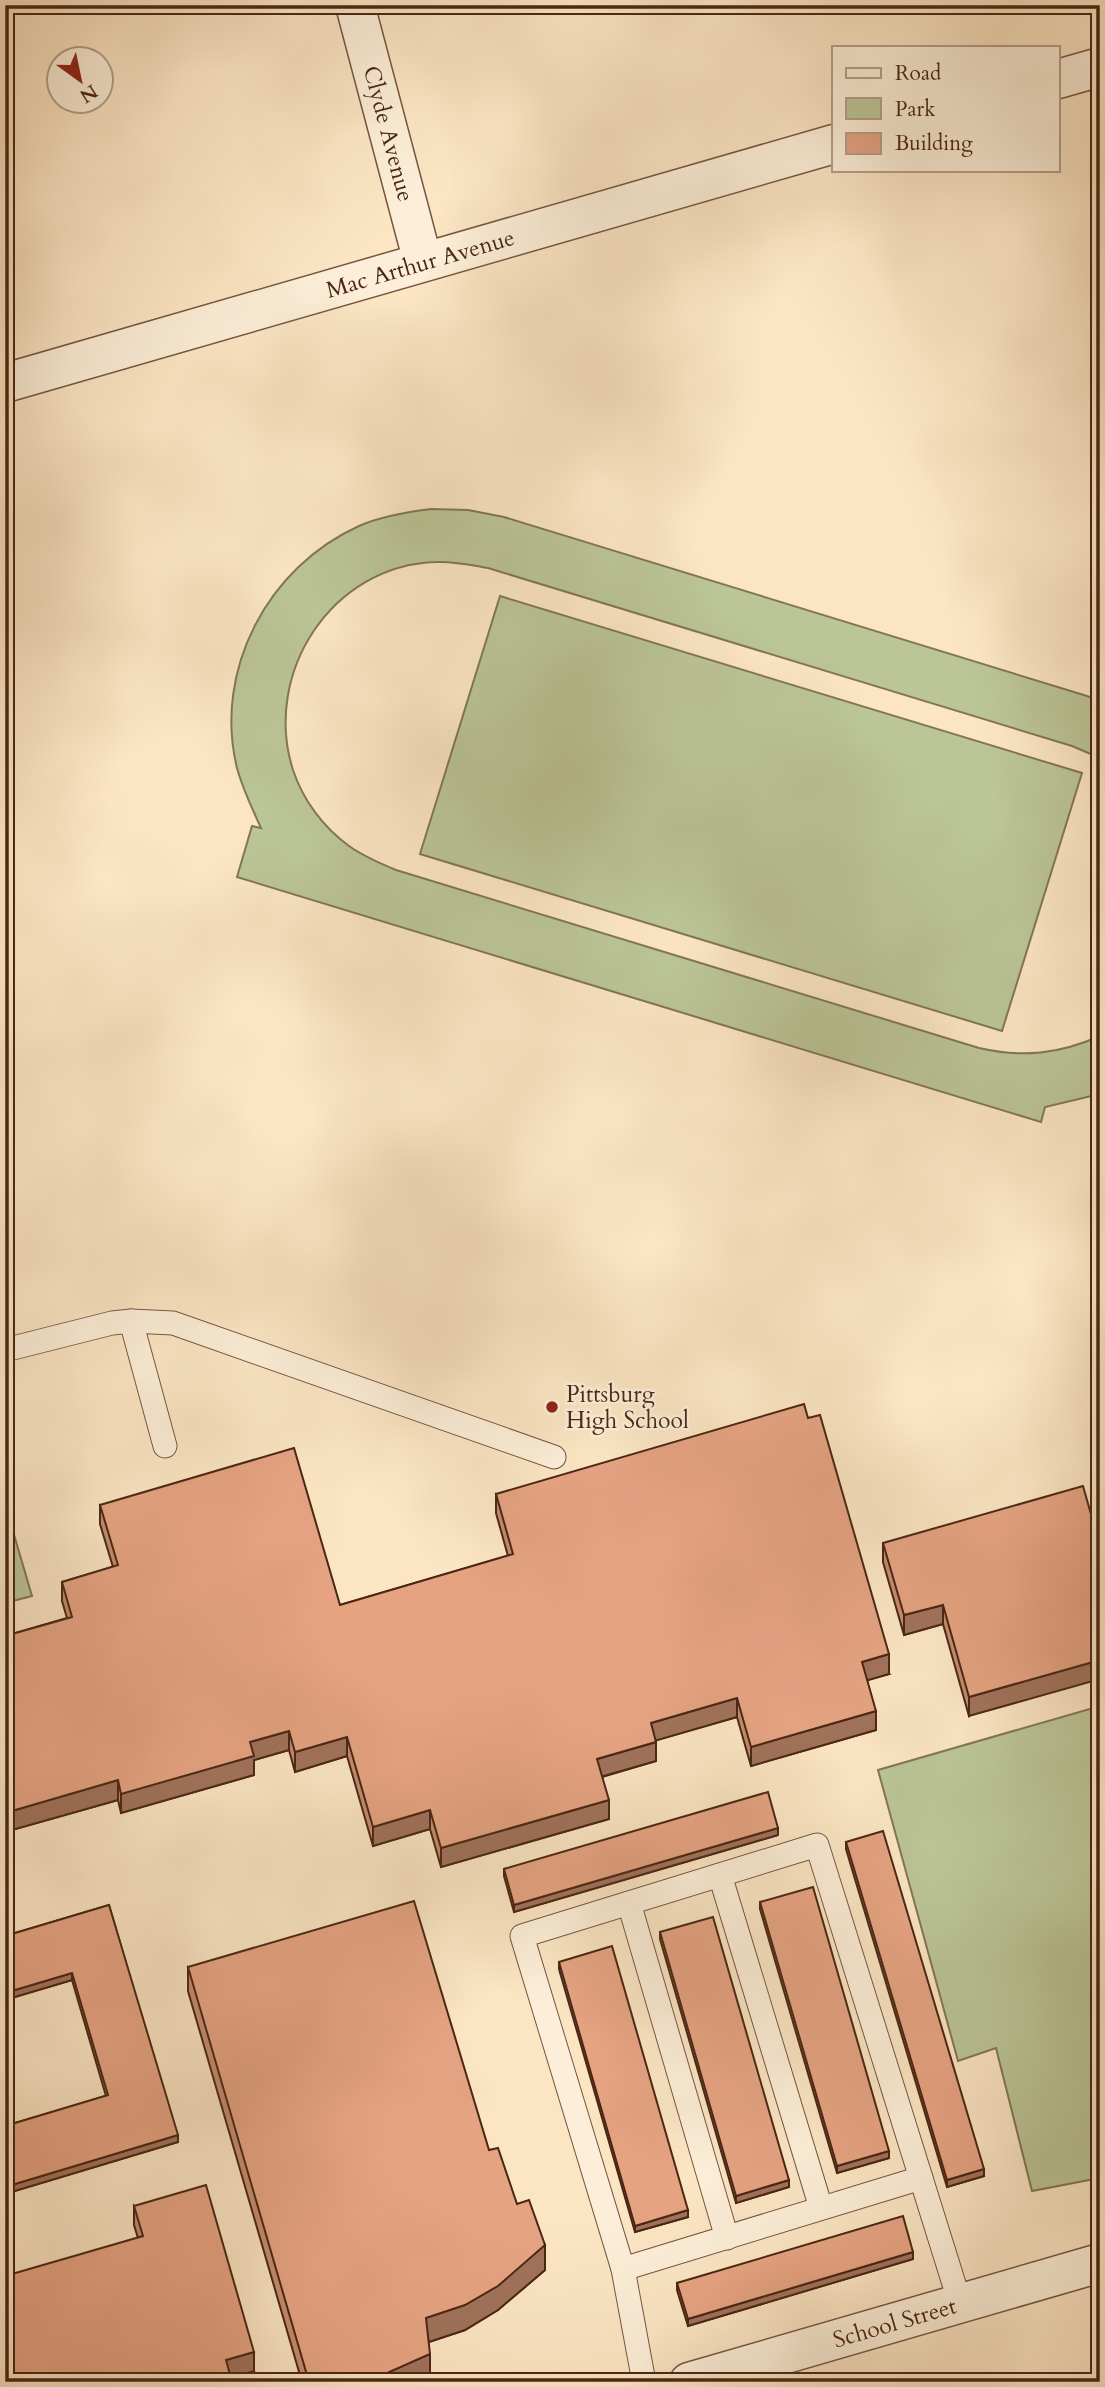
<svg xmlns="http://www.w3.org/2000/svg" width="1105" height="2387" viewBox="0 0 1105 2387" font-family="Cardo,serif">
<style>
.green{fill:#bbc596;stroke:#827656;stroke-width:2}
.lines{fill:none;stroke-linecap:round;stroke-linejoin:round}
.lane-casing{stroke:#765640;stroke-width:25}
.street-casing{stroke:#765640;stroke-width:41}
.lane{stroke:#fceed8;stroke-width:23}
.street{stroke:#fceed8;stroke-width:38}
.wall{fill:#c58c70;stroke:#4a2715;stroke-width:2}
.shaded-wall{fill:#a0725b;stroke:#4a2715;stroke-width:2}
.building{fill:#e5a382;stroke:#4a2715;stroke-width:2}
.poi-dot{fill:#8f2418;stroke:#fceed8;stroke-width:2.5}
.labels{text-anchor:middle;stroke-width:5;stroke-linejoin:round;paint-order:stroke}
.street-label{font-size:23px;fill:#4a2715;stroke:#fceed8}
.poi-label{font-size:23px;fill:#4a2715;stroke:#fceed8;text-anchor:start}
</style>
<rect width="100%" height="100%" fill="#fbe5c3"/>
<filter id="stains"><feTurbulence type="fractalNoise" baseFrequency=".00286" numOctaves="4"/><feColorMatrix values="0 0 0 0 .2 0 0 0 0 .09 0 0 0 0 .02 0 0 0 .5 -.17"/></filter>
<radialGradient id="worn" r=".72"><stop offset=".6" stop-color="#630" stop-opacity="0"/><stop offset="1" stop-color="#630" stop-opacity=".3"/></radialGradient>
<g class="green">
<path d="M 431,509 L 468,510 L 504,517 L 1087,696 L 1100,701 L 1100,758 L 1072,746 L 488,568 C 471,565 454,561 436,562 C 332,565 262,673 293,770 C 303,800 323,827 349,846 C 363,856 379,863 396,870 L 979,1048 C 1023,1058 1059,1054 1100,1036 L 1100,1094 L 1045,1107 L 1041,1122 L 237,877 L 252,826 L 261,828 C 252,808 243,790 237,768 C 213,670 268,567 359,526 C 381,516 407,512 431,509 Z"/>
<path d="M 500,596 L 1082,773 L 1002,1031 L 420,854 Z"/>
<path d="M 5,1504 L 32,1596 L 5,1603 Z"/>
<path d="M 1100,1706 L 1100,2178 L 1032,2191 L 996,2048 L 958,2061 L 878,1770 Z"/>
</g>
<g class="lines">
<defs>
<g id="lane">
<path d="M 131,1321 L 173,1323 L 554,1457"/>
<path d="M 5,1350 L 112,1323 L 131,1321 L 165,1446"/>
<path d="M 720,1875 L 821,2208"/>
<path d="M 629,1903 L 727,2238"/>
<path d="M 623,2269 L 921,2178"/>
<path d="M 644,2382 L 623,2269 L 522,1936 L 817,1845 L 960,2303"/>
</g>
<g id="street">
<path id="s1" d="M 355,5 L 423,262"/>
<path d="M 1058,79 L 1100,67"/>
<path id="s2" d="M 5,383 L 834,144"/>
<path id="s3" d="M 689,2382 L 1100,2263"/>
</g>
</defs>
<use href="#lane" class="lane-casing"/>
<use href="#street" class="street-casing"/>
<use href="#lane" class="lane"/>
<use href="#street" class="street"/>
</g>
<g class="wall">
<path d="M 496,1494 L 889,1674 L 867,1680 L 876,1730 L 751,1766 L 737,1717 L 656,1740 L 656,1761 L 602,1777 L 609,1819 L 441,1867 L 430,1829 L 373,1846 L 347,1756 L 295,1772 L 289,1750 L 254,1760 L 254,1775 L 121,1813 L 118,1800 L 5,1832 L 5,1636 L 67,1618 L 62,1601 L 62,1582 L 113,1567 L 100,1524 L 100,1505 L 340,1605 L 508,1556 L 496,1513 Z"/>
<path d="M 883,1543 L 1100,1546 L 969,1716 L 943,1624 L 904,1635 L 883,1562 Z"/>
<path d="M 778,1835 L 514,1912 L 504,1876 L 504,1869 Z"/>
<path d="M 846,1842 L 984,2176 L 947,2187 L 846,1849 Z"/>
<path d="M 760,1902 L 889,2158 L 837,2173 L 760,1909 Z"/>
<path d="M 109,1905 L 178,2142 L 5,2194 L 5,2126 L 106,2096 L 72,1980 L 5,2000 L 5,1936 Z"/>
<path d="M 660,1932 L 789,2187 L 736,2203 L 660,1939 Z"/>
<path d="M 559,1962 L 688,2217 L 635,2232 L 559,1969 Z"/>
<path d="M 188,1967 L 489,2150 L 517,2204 L 545,2270 L 498,2310 L 465,2330 L 428,2342 L 430,2378 L 422,2382 L 302,2382 L 188,1991 Z"/>
<path d="M 134,2206 L 254,2371 L 231,2378 L 138,2238 L 134,2225 Z"/>
<path d="M 913,2259 L 688,2326 L 677,2290 L 677,2283 Z"/>
</g>
<g class="shaded-wall">
<path d="M 943,1605 L 943,1624 L 904,1635 L 904,1615 Z"/>
<path d="M 889,1654 L 889,1674 L 862,1682 L 862,1662 Z"/>
<path d="M 1100,1660 L 1100,1679 L 969,1716 L 969,1697 Z"/>
<path d="M 737,1698 L 737,1717 L 651,1742 L 651,1723 Z"/>
<path d="M 876,1711 L 876,1730 L 751,1766 L 751,1747 Z"/>
<path d="M 289,1731 L 289,1750 L 254,1760 L 254,1775 L 121,1813 L 121,1794 L 250,1742 Z"/>
<path d="M 347,1737 L 347,1756 L 295,1772 L 295,1752 Z"/>
<path d="M 656,1742 L 656,1761 L 597,1778 L 597,1759 Z"/>
<path d="M 118,1780 L 118,1800 L 5,1832 L 5,1813 Z"/>
<path d="M 609,1800 L 609,1819 L 441,1867 L 441,1848 Z"/>
<path d="M 430,1810 L 430,1829 L 373,1846 L 373,1827 Z"/>
<path d="M 778,1828 L 778,1835 L 514,1912 L 514,1905 Z"/>
<path d="M 72,1973 L 72,1980 L 5,2000 L 5,1993 Z"/>
<path d="M 178,2135 L 178,2142 L 5,2194 L 5,2187 Z"/>
<path d="M 889,2151 L 889,2158 L 837,2173 L 837,2166 Z"/>
<path d="M 984,2169 L 984,2176 L 947,2187 L 947,2180 Z"/>
<path d="M 789,2180 L 789,2187 L 736,2203 L 736,2196 Z"/>
<path d="M 688,2210 L 688,2217 L 635,2232 L 635,2226 Z"/>
<path d="M 545,2245 L 545,2270 L 498,2310 L 465,2330 L 426,2343 L 426,2318 Z"/>
<path d="M 913,2252 L 913,2259 L 688,2326 L 688,2319 Z"/>
<path d="M 254,2352 L 254,2371 L 226,2380 L 226,2360 Z"/>
<path d="M 430,2354 L 430,2378 L 422,2382 L 362,2382 Z"/>
</g>
<g class="building">
<path d="M 804,1404 L 808,1418 L 820,1415 L 889,1654 L 862,1662 L 876,1711 L 751,1747 L 737,1698 L 651,1723 L 656,1742 L 597,1759 L 609,1800 L 441,1848 L 430,1810 L 373,1827 L 347,1737 L 295,1752 L 289,1731 L 250,1742 L 254,1756 L 121,1794 L 118,1780 L 5,1813 L 5,1636 L 72,1617 L 62,1582 L 118,1565 L 100,1505 L 294,1448 L 340,1605 L 513,1554 L 496,1494 Z"/>
<path d="M 1083,1486 L 1100,1546 L 1100,1660 L 969,1697 L 943,1605 L 904,1615 L 883,1543 Z"/>
<path d="M 768,1792 L 778,1828 L 514,1905 L 504,1869 Z"/>
<path d="M 883,1831 L 984,2169 L 947,2180 L 846,1842 Z"/>
<path d="M 813,1887 L 889,2151 L 837,2166 L 760,1902 Z"/>
<path d="M 414,1901 L 489,2150 L 498,2148 L 517,2204 L 529,2200 L 545,2245 L 498,2286 L 465,2305 L 426,2318 L 430,2354 L 376,2378 L 362,2382 L 309,2382 L 188,1967 Z"/>
<path d="M 109,1905 L 178,2135 L 5,2187 L 5,2126 L 108,2095 L 72,1973 L 5,1993 L 5,1936 Z"/>
<path d="M 713,1917 L 789,2180 L 736,2196 L 660,1932 Z"/>
<path d="M 612,1946 L 688,2210 L 635,2226 L 559,1962 Z"/>
<path d="M 206,2185 L 254,2352 L 226,2360 L 232,2382 L 5,2382 L 5,2276 L 143,2236 L 134,2206 Z"/>
<path d="M 903,2216 L 913,2252 L 688,2319 L 677,2283 Z"/>
</g>
<circle class="poi-dot" cx="552" cy="1407" r="7"/>
<g class="labels">
<g class="street-label">
<text dy="8" stroke="none"><textPath href="#s1" startOffset="133">Clyde Avenue</textPath></text>
<text dy="8" stroke="none"><textPath href="#s2" startOffset="432">Mac Arthur Avenue</textPath></text>
<text dy="8" stroke="none"><textPath href="#s3" startOffset="214">School Street</textPath></text>
</g>
<g class="poi-label">
<text x="566" y="1402">Pittsburg<tspan x="566" dy="26">High School</tspan></text>
</g>
</g>
<rect width="1105" height="2387" fill="none" stroke="#fbe5c3" stroke-width="28"/>
<rect x="7" y="7" width="1091" height="2373" fill="none" stroke="#4a2715" stroke-width="3.5"/>
<rect x="14" y="14" width="1077" height="2359" fill="none" stroke="#4a2715" stroke-width="2"/>
<rect x="832" y="46" width="228" height="126" fill="#fceed8" stroke="#b59e8a" stroke-width="2"/>
<rect x="846" y="68" width="35" height="10" fill="#fceed8" stroke="#b59e8a" stroke-width="2"/>
<text x="895" y="80" font-size="21" fill="#4a2715">Road</text>
<rect x="846" y="98" width="35" height="21" fill="#bbc596" stroke="#b59e8a" stroke-width="2"/>
<text x="895" y="116" font-size="21" fill="#4a2715">Park</text>
<rect x="846" y="133" width="35" height="21" fill="#e5a382" stroke="#b59e8a" stroke-width="2"/>
<text x="895" y="150" font-size="21" fill="#4a2715">Building</text>
<g transform="translate(80 80) rotate(147)"><circle r="33" fill="#fceed8" stroke="#b59e8a" stroke-width="2"/>
<path d="M0-5L12 26L0 18L-12 26Z" fill="#8f2418"/>
<text y="-10" font-size="19" font-weight="bold" text-anchor="middle" fill="#4a2715">N</text>
</g>
<rect width="100%" height="100%" filter="url(#stains)"/>
<rect width="100%" height="100%" fill="url(#worn)"/>
</svg>
